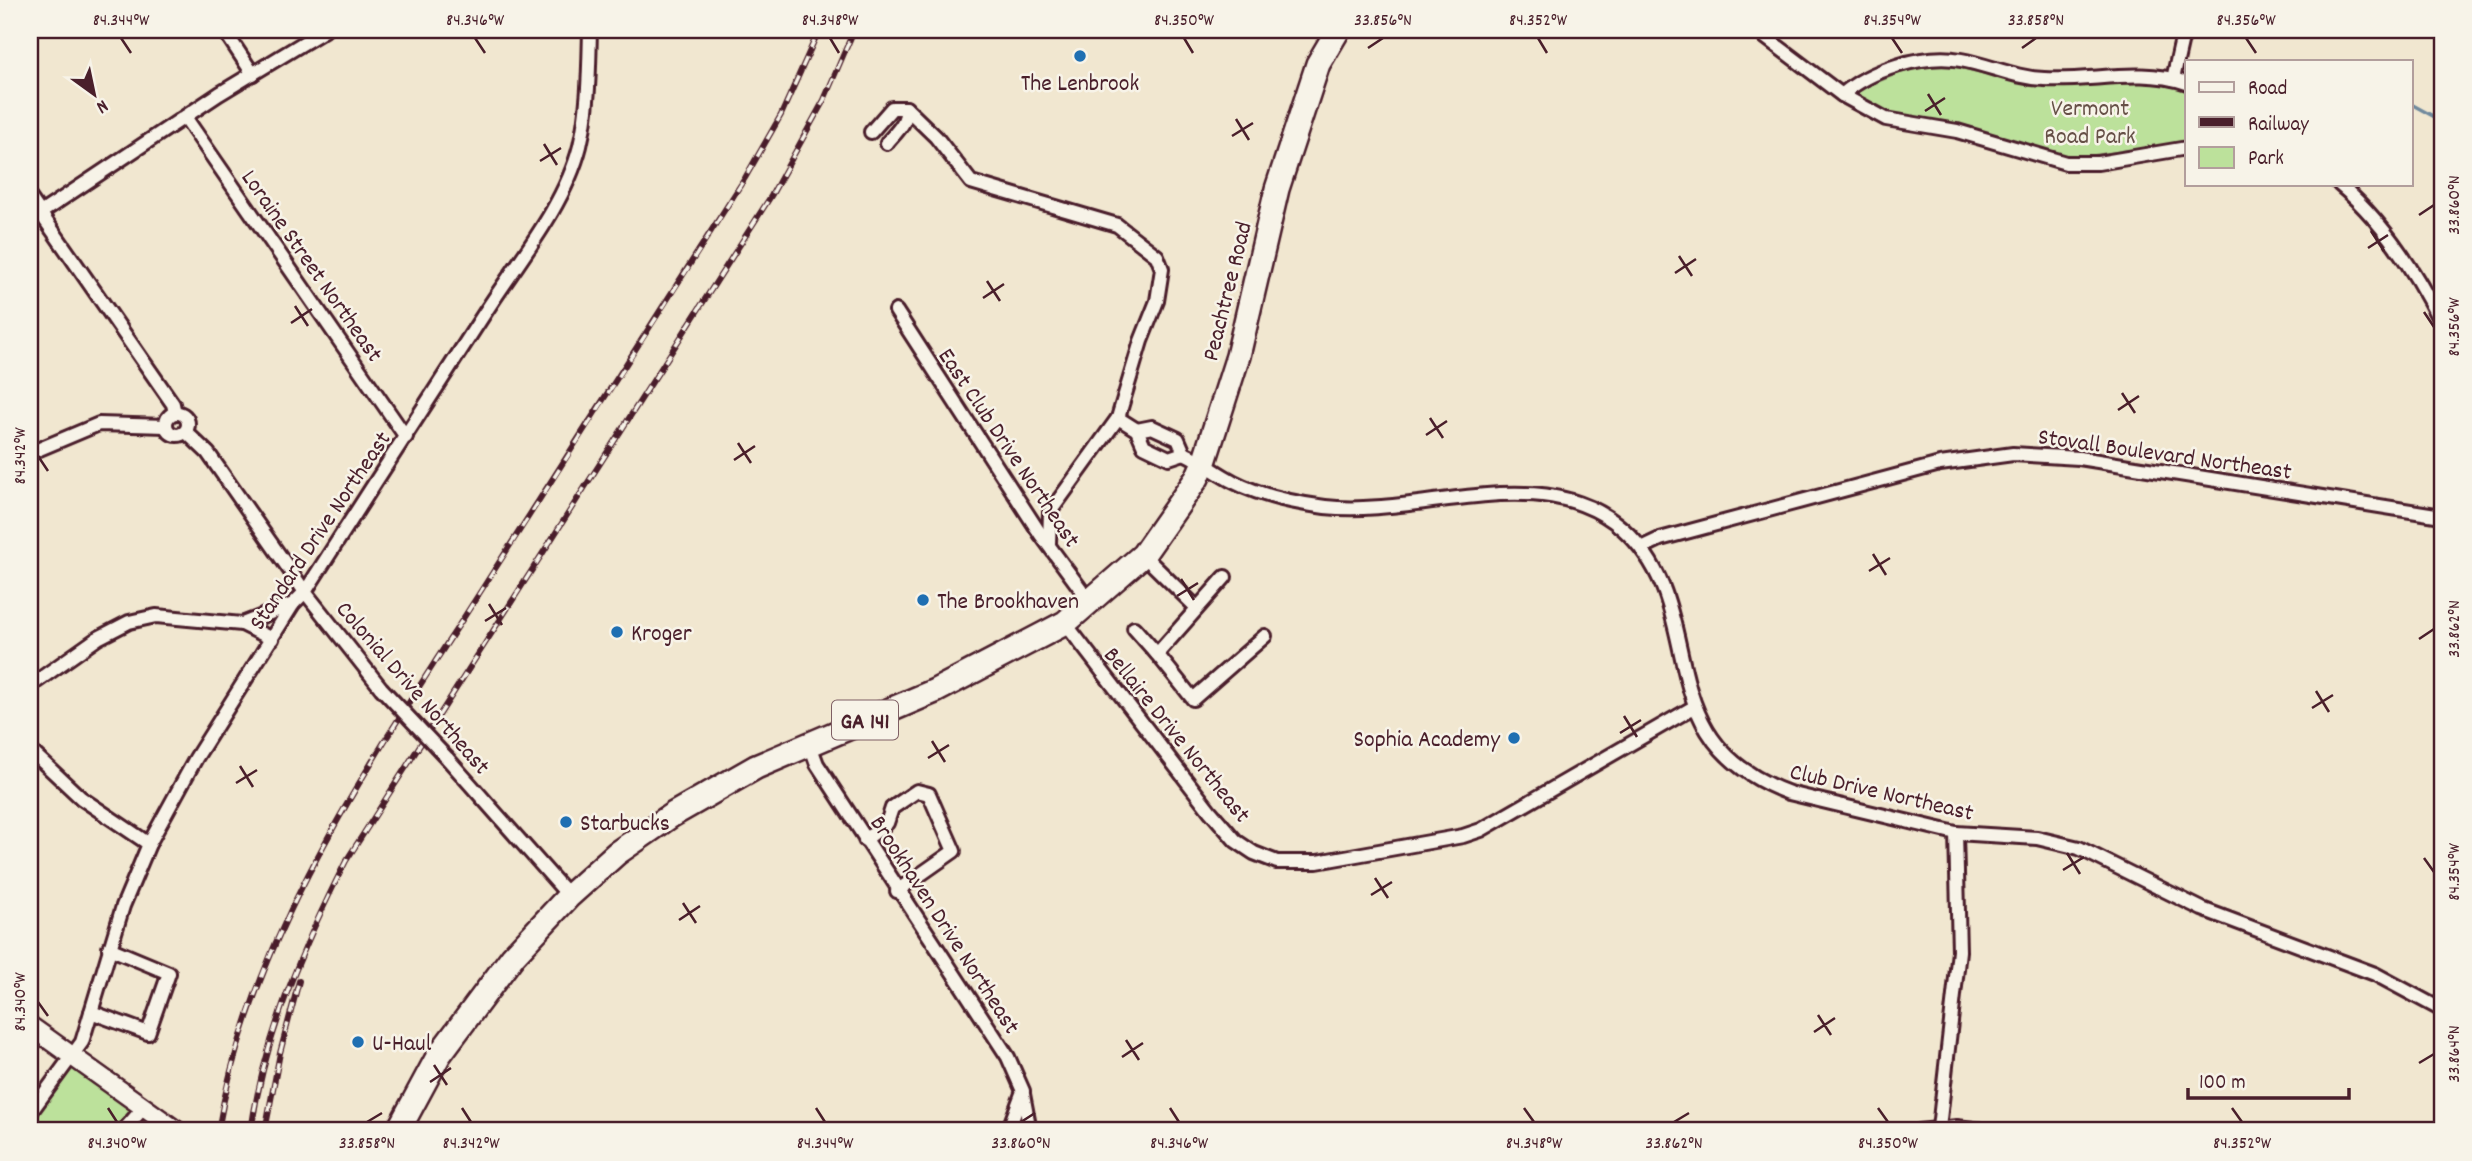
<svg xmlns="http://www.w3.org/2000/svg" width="2472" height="1161" viewBox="0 0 2472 1161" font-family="Dekko,sans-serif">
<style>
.green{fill:#bce19b;stroke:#838063;stroke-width:2}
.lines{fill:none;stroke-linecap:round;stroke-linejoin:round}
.stream{stroke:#6f899d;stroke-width:3.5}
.street-casing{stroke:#4a1f2b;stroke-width:18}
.secondary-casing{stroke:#4a1f2b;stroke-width:23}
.highway-casing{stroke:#4a1f2b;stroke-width:28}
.street{stroke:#f7f3e8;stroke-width:12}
.secondary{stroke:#f7f3e8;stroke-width:18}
.highway{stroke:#f7f3e8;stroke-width:23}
.rail-casing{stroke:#4a1f2b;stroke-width:6}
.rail{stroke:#f7f3e8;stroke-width:3.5;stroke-dasharray:10;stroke-linecap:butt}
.street-bridge-casing{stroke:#4a1f2b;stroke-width:18;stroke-linecap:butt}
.street-bridge{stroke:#f7f3e8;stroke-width:12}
.ticks{fill:none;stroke:#4a1f2b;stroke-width:2.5}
.poi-dot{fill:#1f6fb2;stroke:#f7f3e8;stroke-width:2.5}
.labels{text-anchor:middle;stroke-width:5;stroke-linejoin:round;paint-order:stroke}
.shield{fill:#f7f3e8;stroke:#7e5f64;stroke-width:2}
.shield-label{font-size:23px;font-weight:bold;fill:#4a1f2b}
.poi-label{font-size:24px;fill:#4a1f2b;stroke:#f7f3e8;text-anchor:start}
.park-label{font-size:24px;fill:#665047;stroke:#f7f3e8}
.street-label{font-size:24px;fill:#4a1f2b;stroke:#f7f3e8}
.neatline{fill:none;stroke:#4a1f2b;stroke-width:2.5}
.ticks-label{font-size:18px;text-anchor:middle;fill:#4a1f2b}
</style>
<rect width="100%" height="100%" fill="#f1e7d0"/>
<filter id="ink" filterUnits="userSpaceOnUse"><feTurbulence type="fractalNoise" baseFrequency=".0143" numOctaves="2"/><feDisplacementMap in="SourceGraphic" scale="14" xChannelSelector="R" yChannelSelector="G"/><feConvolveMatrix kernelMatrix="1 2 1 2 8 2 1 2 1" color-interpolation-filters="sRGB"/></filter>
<g filter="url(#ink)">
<g class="green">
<path d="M 1944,64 L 2023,83 L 2092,84 L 2130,78 L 2160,81 L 2187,88 L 2187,142 L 2073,158 L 1967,126 L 1889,116 L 1855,96 L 1858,91 C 1885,78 1914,65 1944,64 Z"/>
<path d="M 71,1064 L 145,1106 L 123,1131 L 30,1131 L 30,1112 Z"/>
</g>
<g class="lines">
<path class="stream" d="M 2411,104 L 2442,121"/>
<defs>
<g id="street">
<path d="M 224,30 L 253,74"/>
<path d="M 1756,30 L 1842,95 L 1886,119 L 1957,131 L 2066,163 L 2098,163 L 2187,148"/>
<path d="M 2173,79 L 2184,30"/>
<path d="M 1842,95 C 1869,70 1924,53 1961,60 C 1989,65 2015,78 2044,79 C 2093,82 2138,67 2187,83"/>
<path d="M 185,117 L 406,437"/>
<path d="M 871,132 L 892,108 L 906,108 L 936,137 L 971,182 L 1117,225 L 1157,256 L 1162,269 L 1157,301 L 1141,341 L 1118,418 L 1050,512 L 1049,543"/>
<path d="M 887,143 C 895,133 908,123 906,108"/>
<path d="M 2339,184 C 2383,221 2417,274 2442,325"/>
<path d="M 30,198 L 173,404 L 175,413"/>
<path d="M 30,220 L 219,94 L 325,30"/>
<path d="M 896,311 L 1041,535 L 1091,603"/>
<circle cx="177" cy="424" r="11"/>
<path d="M 1118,418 L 1137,430 L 1144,446 L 1169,458 L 1184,453 C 1202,461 1216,473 1234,482 C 1261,496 1295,503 1325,507 C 1420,518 1543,458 1623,529 C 1714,611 1642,739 1789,793 L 1956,833 L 2037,838 L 2079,848 L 2202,909 L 2375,974 L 2442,1010"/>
<path d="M 1137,430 L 1152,427 L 1178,439 L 1184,453"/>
<path d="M 186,432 L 208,453 L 305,592 L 381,688"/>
<path d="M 30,453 L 99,424 L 166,426"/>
<path d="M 1641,548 L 1660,539 L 1940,464 L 2013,454 L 2079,458 L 2442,516"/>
<path d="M 1143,555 L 1197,608"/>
<path d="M 1065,623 L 1210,811 L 1236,841 L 1254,853 L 1277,862 L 1317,862 L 1463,836 L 1481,830 L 1694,707"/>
<path d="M 242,624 L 293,604"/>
<path d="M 1134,628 L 1157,654 L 1225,577"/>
<path d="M 1157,654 L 1193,699 L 1265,636"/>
<path d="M 30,686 L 98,638 L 129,622 L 156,616 L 242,624 L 272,639"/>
<path d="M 810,745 L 817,764 L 1008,1057 L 1023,1091 L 1008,1131"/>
<path d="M 30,750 L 81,798 L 149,844"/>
<path d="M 447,758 L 569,896"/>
<path d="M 865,840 L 887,823 L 892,808 L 917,791 L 929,794 L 954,851 L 897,891"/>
<path d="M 91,1012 L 148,1033 L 169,973 L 109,948"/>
<path d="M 1023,1094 L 1030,1131"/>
<path d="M 30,1113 L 82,1042 L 123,906 L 149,844 L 196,758 L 293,604 L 305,592 C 365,498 425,405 486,311 C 519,260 565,205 580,146 C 589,108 589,68 590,30"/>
<path d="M 1939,1128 L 1959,951 L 1956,833"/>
<path d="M 123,1131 L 145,1106"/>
<path d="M 1919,1131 L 1957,1127 L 1991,1131"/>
</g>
<path id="secondary" d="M 30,1026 L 177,1131"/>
<path id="highway" d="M 398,1131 L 439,1055 L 513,956 L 569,896 L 617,853 L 672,815 L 756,767 L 935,691 L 1065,623 L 1143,555 L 1197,478 L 1204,462 L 1238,356 L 1277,189 L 1318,64 L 1338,30"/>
</defs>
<use href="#street" class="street-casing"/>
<use href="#secondary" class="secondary-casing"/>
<use href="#highway" class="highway-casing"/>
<use href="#street" class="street"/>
<use href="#secondary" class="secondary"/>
<use href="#highway" class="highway"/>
<defs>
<g id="rail">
<path d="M 218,1131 C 252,929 376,755 484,586 C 572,450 659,314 745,178 L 781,115 L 819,30"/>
<path d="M 251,1131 C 265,1034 302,948 346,861 L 771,196 L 824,100 L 854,30"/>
<path d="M 265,1131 L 280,1053 L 299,981"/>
</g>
</defs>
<use href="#rail" class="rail-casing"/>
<use href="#rail" class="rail"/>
<defs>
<path id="street-bridge" d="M 381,688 L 447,758"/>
</defs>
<use href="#street-bridge" class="street-bridge-casing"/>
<use href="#street-bridge" class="street-bridge"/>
</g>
</g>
<path class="ticks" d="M 121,38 L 131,53M 475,38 L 485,53M 830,38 L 839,53M 1184,38 L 1193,53M 1538,38 L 1547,53M 1892,38 L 1902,53M 2246,38 L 2256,53M 1368,48 L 1383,38M 2022,48 L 2036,38M 1928,94 L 1941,115M 1925,111 L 1945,98M 1236,119 L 1249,140M 1232,136 L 1253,123M 544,144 L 557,165M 540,161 L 561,148M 2419,215 L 2434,205M 2371,231 L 2384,251M 2368,248 L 2388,235M 1679,256 L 1692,276M 1675,273 L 1696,259M 987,281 L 1000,301M 983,298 L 1004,284M 295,306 L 308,326M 2424,312 L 2434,327M 291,323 L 312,309M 2122,393 L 2135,413M 2118,410 L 2139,396M 1430,418 L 1443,438M 1426,435 L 1447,421M 738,443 L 751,463M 38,456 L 48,471M 734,460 L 755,446M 1873,554 L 1886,575M 1869,571 L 1890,558M 1181,579 L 1194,600M 1177,596 L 1198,583M 489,604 L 502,625M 485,621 L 506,608M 2419,639 L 2434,629M 2316,691 L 2329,712M 2312,708 L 2333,695M 1624,716 L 1637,737M 1620,733 L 1641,720M 932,741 L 945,762M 928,758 L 949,745M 240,766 L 253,787M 236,783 L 257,770M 2067,853 L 2080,874M 2424,858 L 2434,872M 2063,870 L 2084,857M 1375,878 L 1388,898M 1371,895 L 1392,882M 683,903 L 696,923M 679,920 L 700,906M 38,1002 L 48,1016M 1818,1015 L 1831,1035M 1814,1032 L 1835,1018M 1126,1040 L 1139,1060M 1122,1057 L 1143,1043M 2419,1063 L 2434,1054M 434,1065 L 447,1085M 430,1082 L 451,1068M 108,1108 L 117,1122M 462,1108 L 471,1122M 816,1108 L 825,1122M 1170,1108 L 1179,1122M 1524,1108 L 1534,1122M 1878,1108 L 1888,1122M 2232,1108 L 2242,1122M 367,1122 L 382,1113M 1021,1122 L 1035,1113M 1674,1122 L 1689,1113"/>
<g class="poi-dot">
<circle cx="1080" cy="56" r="7"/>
<circle cx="923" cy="600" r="7"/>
<circle cx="617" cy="632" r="7"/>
<circle cx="1514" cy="738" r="7"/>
<circle cx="566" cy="822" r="7"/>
<circle cx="358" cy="1042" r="7"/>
</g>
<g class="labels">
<rect class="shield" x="832" y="700.5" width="66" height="39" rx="5"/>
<g class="shield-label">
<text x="865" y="728">GA 141</text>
</g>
<g class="poi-label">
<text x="1080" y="90" text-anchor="middle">The Lenbrook</text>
<text x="937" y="608">The Brookhaven</text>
<text x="631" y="640">Kroger</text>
<text x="1500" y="746" text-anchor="end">Sophia Academy</text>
<text x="580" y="830">Starbucks</text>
<text x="372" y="1050">U-Haul</text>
</g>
<g class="park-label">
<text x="2090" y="115">Vermont<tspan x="2090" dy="28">Road Park</tspan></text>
</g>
<g class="street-label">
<text transform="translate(313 265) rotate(55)" y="8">Loraine Street Northeast</text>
<text transform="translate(1226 291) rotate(-76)" y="8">Peachtree Road</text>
<text transform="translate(1010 447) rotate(56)" y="8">East Club Drive Northeast</text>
<text transform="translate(2165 453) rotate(8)" y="8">Stovall Boulevard Northeast</text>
<text transform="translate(319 530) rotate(-56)" y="8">Standard Drive Northeast</text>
<text transform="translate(414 687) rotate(49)" y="8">Colonial Drive Northeast</text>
<text transform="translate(1178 734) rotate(51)" y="8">Bellaire Drive Northeast</text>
<text transform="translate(1882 791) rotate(13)" y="8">Club Drive Northeast</text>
<text transform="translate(946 924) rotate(57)" y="8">Brookhaven Drive Northeast</text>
</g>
</g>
<rect width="2472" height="1161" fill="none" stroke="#f7f3e8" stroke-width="77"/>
<rect x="2185" y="60" width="228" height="126" fill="#f7f3e8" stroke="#b29e9c" stroke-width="2"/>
<rect x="2199" y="82" width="35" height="10" fill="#f7f3e8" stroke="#b29e9c" stroke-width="2"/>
<text x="2248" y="94" font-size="21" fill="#4a1f2b">Road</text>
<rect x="2199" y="117" width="35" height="10" fill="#4a1f2b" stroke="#b29e9c" stroke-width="2"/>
<text x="2248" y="130" font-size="21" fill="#4a1f2b">Railway</text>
<rect x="2199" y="147" width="35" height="21" fill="#bce19b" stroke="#b29e9c" stroke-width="2"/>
<text x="2248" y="164" font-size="21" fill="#4a1f2b">Park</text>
<g transform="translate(94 94) rotate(147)" stroke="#f7f3e8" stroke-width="5" paint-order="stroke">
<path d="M0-5L12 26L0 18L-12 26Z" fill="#4a1f2b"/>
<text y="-10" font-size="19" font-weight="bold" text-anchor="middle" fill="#4a1f2b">N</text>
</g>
<path d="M2188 1088v10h161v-10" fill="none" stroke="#4a1f2b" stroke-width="3.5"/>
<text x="2199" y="1088" font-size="21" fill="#4a1f2b" stroke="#f7f3e8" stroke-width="5" paint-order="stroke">100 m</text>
<rect x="38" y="38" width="2396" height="1084" class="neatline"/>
<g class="ticks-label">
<text x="121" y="25">84.344°W</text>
<text x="475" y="25">84.346°W</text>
<text x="830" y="25">84.348°W</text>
<text x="1184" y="25">84.350°W</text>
<text x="1383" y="25">33.856°N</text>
<text x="1538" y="25">84.352°W</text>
<text x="1892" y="25">84.354°W</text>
<text x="2036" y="25">33.858°N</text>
<text x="2246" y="25">84.356°W</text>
<text transform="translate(2453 205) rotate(-90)" y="6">33.860°N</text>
<text transform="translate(2453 327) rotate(-90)" y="6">84.356°W</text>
<text transform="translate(19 456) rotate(-90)" y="6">84.342°W</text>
<text transform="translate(2453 629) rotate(-90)" y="6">33.862°N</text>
<text transform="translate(2453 872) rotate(-90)" y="6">84.354°W</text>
<text transform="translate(19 1002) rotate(-90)" y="6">84.340°W</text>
<text transform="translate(2453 1054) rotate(-90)" y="6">33.864°N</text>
<text x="117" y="1148">84.340°W</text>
<text x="367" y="1148">33.858°N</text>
<text x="471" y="1148">84.342°W</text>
<text x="825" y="1148">84.344°W</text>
<text x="1021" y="1148">33.860°N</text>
<text x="1179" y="1148">84.346°W</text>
<text x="1534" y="1148">84.348°W</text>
<text x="1674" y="1148">33.862°N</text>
<text x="1888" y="1148">84.350°W</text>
<text x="2242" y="1148">84.352°W</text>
</g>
</svg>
